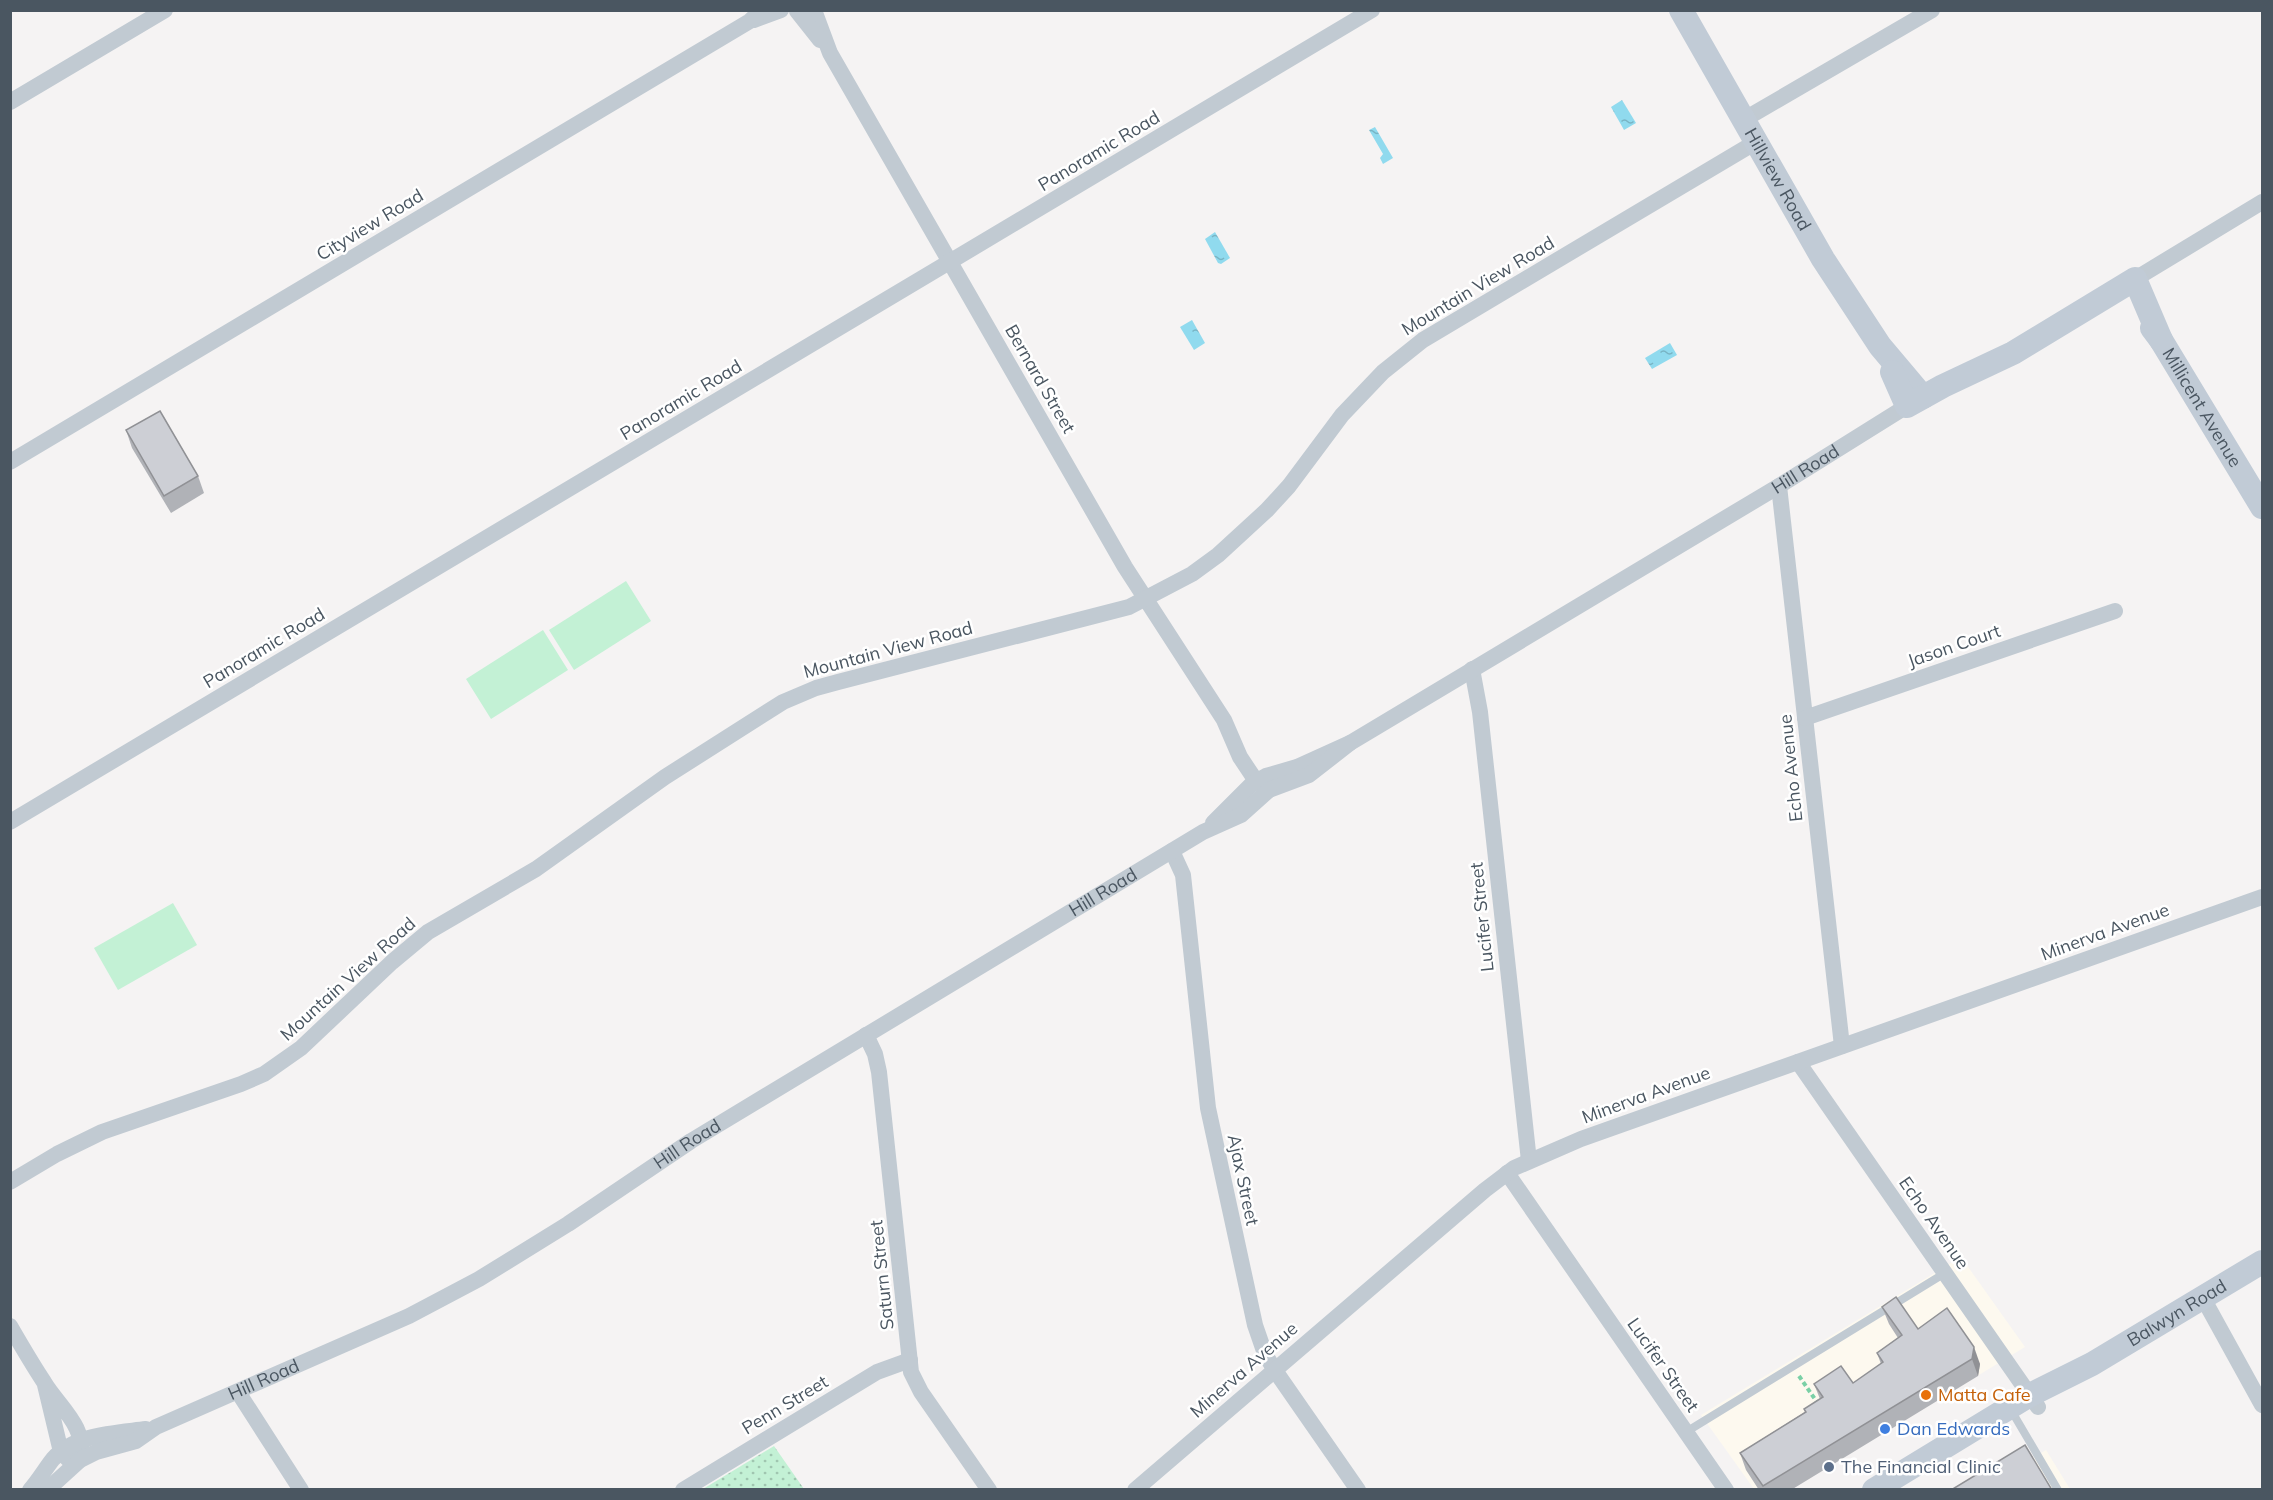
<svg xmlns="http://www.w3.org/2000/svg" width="2273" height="1500" viewBox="0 0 2273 1500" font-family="Mulish,sans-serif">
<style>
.commercial{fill:#fdf9ef}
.park{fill:url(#park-dots)}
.pitch{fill:#c3f1d5}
.water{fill:url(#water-ripples)}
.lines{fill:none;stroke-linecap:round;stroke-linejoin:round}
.path{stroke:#7ad0a6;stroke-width:4;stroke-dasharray:4.5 3;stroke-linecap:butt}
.lane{stroke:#c1cad2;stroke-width:8}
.street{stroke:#c1cad2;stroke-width:16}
.secondary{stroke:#c1cbd6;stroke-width:24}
.wall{fill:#b0b2b7}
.shaded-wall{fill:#909195}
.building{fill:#cdcfd5;stroke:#909195;stroke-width:1.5}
.food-dot{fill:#e8710a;stroke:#fff;stroke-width:2}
.shop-dot{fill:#3f7fe0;stroke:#fff;stroke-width:2}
.service-dot{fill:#5c6f8a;stroke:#fff;stroke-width:2}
.labels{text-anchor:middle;stroke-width:5;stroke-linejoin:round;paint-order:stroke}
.street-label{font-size:18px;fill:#4a5661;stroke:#fff}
.food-label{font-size:18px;fill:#c56008;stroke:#fff;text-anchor:start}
.shop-label{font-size:18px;fill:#366cbe;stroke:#fff;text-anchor:start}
.service-label{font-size:18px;fill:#4e5e75;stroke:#fff;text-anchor:start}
</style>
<defs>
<pattern id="park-dots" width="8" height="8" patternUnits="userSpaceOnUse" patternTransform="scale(1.5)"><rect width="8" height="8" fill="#c3f1d5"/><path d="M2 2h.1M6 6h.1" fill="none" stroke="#a0c6b0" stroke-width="1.8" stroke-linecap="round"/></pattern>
<pattern id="water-ripples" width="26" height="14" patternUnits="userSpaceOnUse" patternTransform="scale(1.5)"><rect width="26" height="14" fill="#90daee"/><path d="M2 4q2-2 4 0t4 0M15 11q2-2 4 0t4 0" fill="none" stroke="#78b4c4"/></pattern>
</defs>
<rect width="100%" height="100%" fill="#f5f3f3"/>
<g class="commercial">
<path d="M 1961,1257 L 2025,1347 L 1791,1489 L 1754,1489 L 1701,1415 Z"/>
<path d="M 2046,1450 L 2070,1489 L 1980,1490 Z"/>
</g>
<path class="park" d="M 774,1446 L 804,1489 L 703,1489 Z"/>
<g class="pitch">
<path d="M 626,581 L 651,621 L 574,670 L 549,630 Z"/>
<path d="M 543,630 L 568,670 L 491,719 L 466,679 Z"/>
<path d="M 173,903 L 197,945 L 118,990 L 94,948 Z"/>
</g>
<g class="water">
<path d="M 1622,100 L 1636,123 L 1624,130 L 1611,107 Z"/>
<path d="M 1375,127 L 1393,158 L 1383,164 L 1380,158 L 1383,154 L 1369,130 Z"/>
<path d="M 1215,232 L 1230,258 L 1221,264 L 1218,263 L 1205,239 Z"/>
<path d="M 1192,320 L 1205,343 L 1194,350 L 1180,327 Z"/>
<path d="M 1670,343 L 1677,355 L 1652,369 L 1645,358 Z"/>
</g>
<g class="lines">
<path class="path" d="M 1799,1376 L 1819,1405"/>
<g class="lane">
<path d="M 2011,1410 L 2058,1490"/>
<path d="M 1686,1432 L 1945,1273"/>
</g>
<g class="street">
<path d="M 814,10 L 830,53 L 1125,567 L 1224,720 L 1240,757 L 1256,781 L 1269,790"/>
<path d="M 797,11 L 820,40"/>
<path d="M 754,20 L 781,10"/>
<path d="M 10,102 L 165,10"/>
<path d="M 1743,120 L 1932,10"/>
<path d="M 2135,279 L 2262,202"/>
<path d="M 10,462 L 750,21 L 762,10"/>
<path d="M 1779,486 L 1842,1046"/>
<path d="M 1472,669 L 1480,712 L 1529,1161"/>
<path d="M 1805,718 L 2115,611"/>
<path d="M 10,822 L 1372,10"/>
<path id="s1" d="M 1213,823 L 1253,783 L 1266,776 L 1297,767 L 1350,743 L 1779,486 L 1907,406"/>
<path d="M 1172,851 L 1183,875 L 1208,1108 L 1255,1325 L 1265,1354 L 1274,1369 L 1358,1490"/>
<path d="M 866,1035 L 875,1054 L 879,1072 L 911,1372 L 921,1392 L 989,1490"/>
<path d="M 1798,1062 L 2038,1407"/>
<path d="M 1507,1173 L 1726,1490"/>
<path d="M 10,1182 L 57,1154 L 102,1132 L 241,1084 L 264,1074 L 301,1048 L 392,962 L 428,932 L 536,869 L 665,777 L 783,702 L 816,688 L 838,682 L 1129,607 L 1192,574 L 1218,555 L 1267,510 L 1289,486 L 1342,415 L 1383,372 L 1423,340 L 1756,142"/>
<path d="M 2203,1298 L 2262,1405"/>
<path d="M 10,1326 C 21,1345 32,1364 44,1382 C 59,1407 88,1427 80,1460 L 68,1459 L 61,1452 L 45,1385"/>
<path d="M 238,1392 L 301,1490"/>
<path d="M 30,1490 C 39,1480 45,1469 53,1459 C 74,1434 116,1433 146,1429"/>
<path id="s2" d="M 47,1490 L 80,1460 L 96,1452 L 136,1441 L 156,1427 L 409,1316 L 479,1279 L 568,1224 L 691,1141 L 1203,832 L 1241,815 L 1269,790 L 1309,775 L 1350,743"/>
<path d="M 683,1490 L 877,1372 L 910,1360"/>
<path d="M 1135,1490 L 1485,1190 L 1514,1168 L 1581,1139 L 2262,897"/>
</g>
<g class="secondary">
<path id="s3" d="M 1681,10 L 1823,259 L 1880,346 L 1923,397"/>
<path id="s4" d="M 2152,328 L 2161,340 L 2262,507"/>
<path d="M 1892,372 L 1907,406 L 1943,386 L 2013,353 L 2135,279 L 2161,340"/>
<path id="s5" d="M 1874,1490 L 2030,1395 L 2092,1364 L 2262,1262"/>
</g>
</g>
<g class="wall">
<path d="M 126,430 L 198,476 L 204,493 L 171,513 L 132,448 Z"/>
<path d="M 1882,1307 L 1918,1329 L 1947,1308 L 1980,1364 L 1978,1376 L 1791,1490 L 1759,1490 L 1746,1470 L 1740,1453 L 1805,1412 L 1804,1409 L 1820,1399 L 1814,1384 L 1853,1383 L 1881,1364 L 1877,1353 L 1898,1338 L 1889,1324 Z"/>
</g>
<path class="shaded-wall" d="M 1974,1347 L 1980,1364 L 1978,1376 L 1972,1359 Z"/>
<g class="building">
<path d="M 160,411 L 198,476 L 164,496 L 126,430 Z"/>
<path d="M 1896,1297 L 1918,1329 L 1947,1308 L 1974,1347 L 1972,1359 L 1763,1486 L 1740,1453 L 1806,1412 L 1804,1409 L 1823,1397 L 1814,1384 L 1841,1366 L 1853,1383 L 1883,1362 L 1877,1353 L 1902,1335 L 1882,1307 Z"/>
<path d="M 2025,1445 L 2052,1490 L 1951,1490 Z"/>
</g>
<circle class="food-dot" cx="1926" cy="1395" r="6"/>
<circle class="shop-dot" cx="1885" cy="1429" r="6"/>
<circle class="service-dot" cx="1829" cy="1467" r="6"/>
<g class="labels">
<g class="street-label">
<text transform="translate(1099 151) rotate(-31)" y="6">Panoramic Road</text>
<text dy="6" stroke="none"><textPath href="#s3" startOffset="195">Hillview Road</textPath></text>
<text transform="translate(370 225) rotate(-31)" y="6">Cityview Road</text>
<text transform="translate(1478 286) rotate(-31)" y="6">Mountain View Road</text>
<text transform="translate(1040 379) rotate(60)" y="6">Bernard Street</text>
<text transform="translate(681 400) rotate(-31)" y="6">Panoramic Road</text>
<text dy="6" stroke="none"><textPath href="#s4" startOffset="94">Millicent Avenue</textPath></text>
<text dy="6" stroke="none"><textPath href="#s1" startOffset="693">Hill Road</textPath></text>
<text transform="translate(1954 646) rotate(-19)" y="6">Jason Court</text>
<text transform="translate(264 648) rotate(-31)" y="6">Panoramic Road</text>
<text transform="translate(888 650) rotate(-15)" y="6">Mountain View Road</text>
<text transform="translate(1791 768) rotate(-96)" y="6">Echo Avenue</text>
<text dy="6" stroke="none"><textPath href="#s2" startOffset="1218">Hill Road</textPath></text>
<text transform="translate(1482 917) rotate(-96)" y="6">Lucifer Street</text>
<text transform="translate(2105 932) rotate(-20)" y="6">Minerva Avenue</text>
<text transform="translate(348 979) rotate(-42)" y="6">Mountain View Road</text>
<text transform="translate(1646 1095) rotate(-20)" y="6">Minerva Avenue</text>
<text dy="6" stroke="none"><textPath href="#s2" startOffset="732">Hill Road</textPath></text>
<text transform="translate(1243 1180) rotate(78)" y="6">Ajax Street</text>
<text transform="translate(1934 1223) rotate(55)" y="6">Echo Avenue</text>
<text transform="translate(882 1275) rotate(-96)" y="6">Saturn Street</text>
<text dy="6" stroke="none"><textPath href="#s5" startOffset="351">Balwyn Road</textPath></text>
<text transform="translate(1663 1365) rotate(55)" y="6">Lucifer Street</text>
<text transform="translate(1244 1370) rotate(-41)" y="6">Minerva Avenue</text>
<text dy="6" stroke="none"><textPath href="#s2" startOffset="246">Hill Road</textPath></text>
<text transform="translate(785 1405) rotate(-31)" y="6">Penn Street</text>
</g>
<g class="food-label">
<text x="1938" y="1401">Matta Cafe</text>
</g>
<g class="shop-label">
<text x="1897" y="1435">Dan Edwards</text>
</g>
<g class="service-label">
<text x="1841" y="1473">The Financial Clinic</text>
</g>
</g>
<rect width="2273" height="1500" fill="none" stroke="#4a5661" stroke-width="24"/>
</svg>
